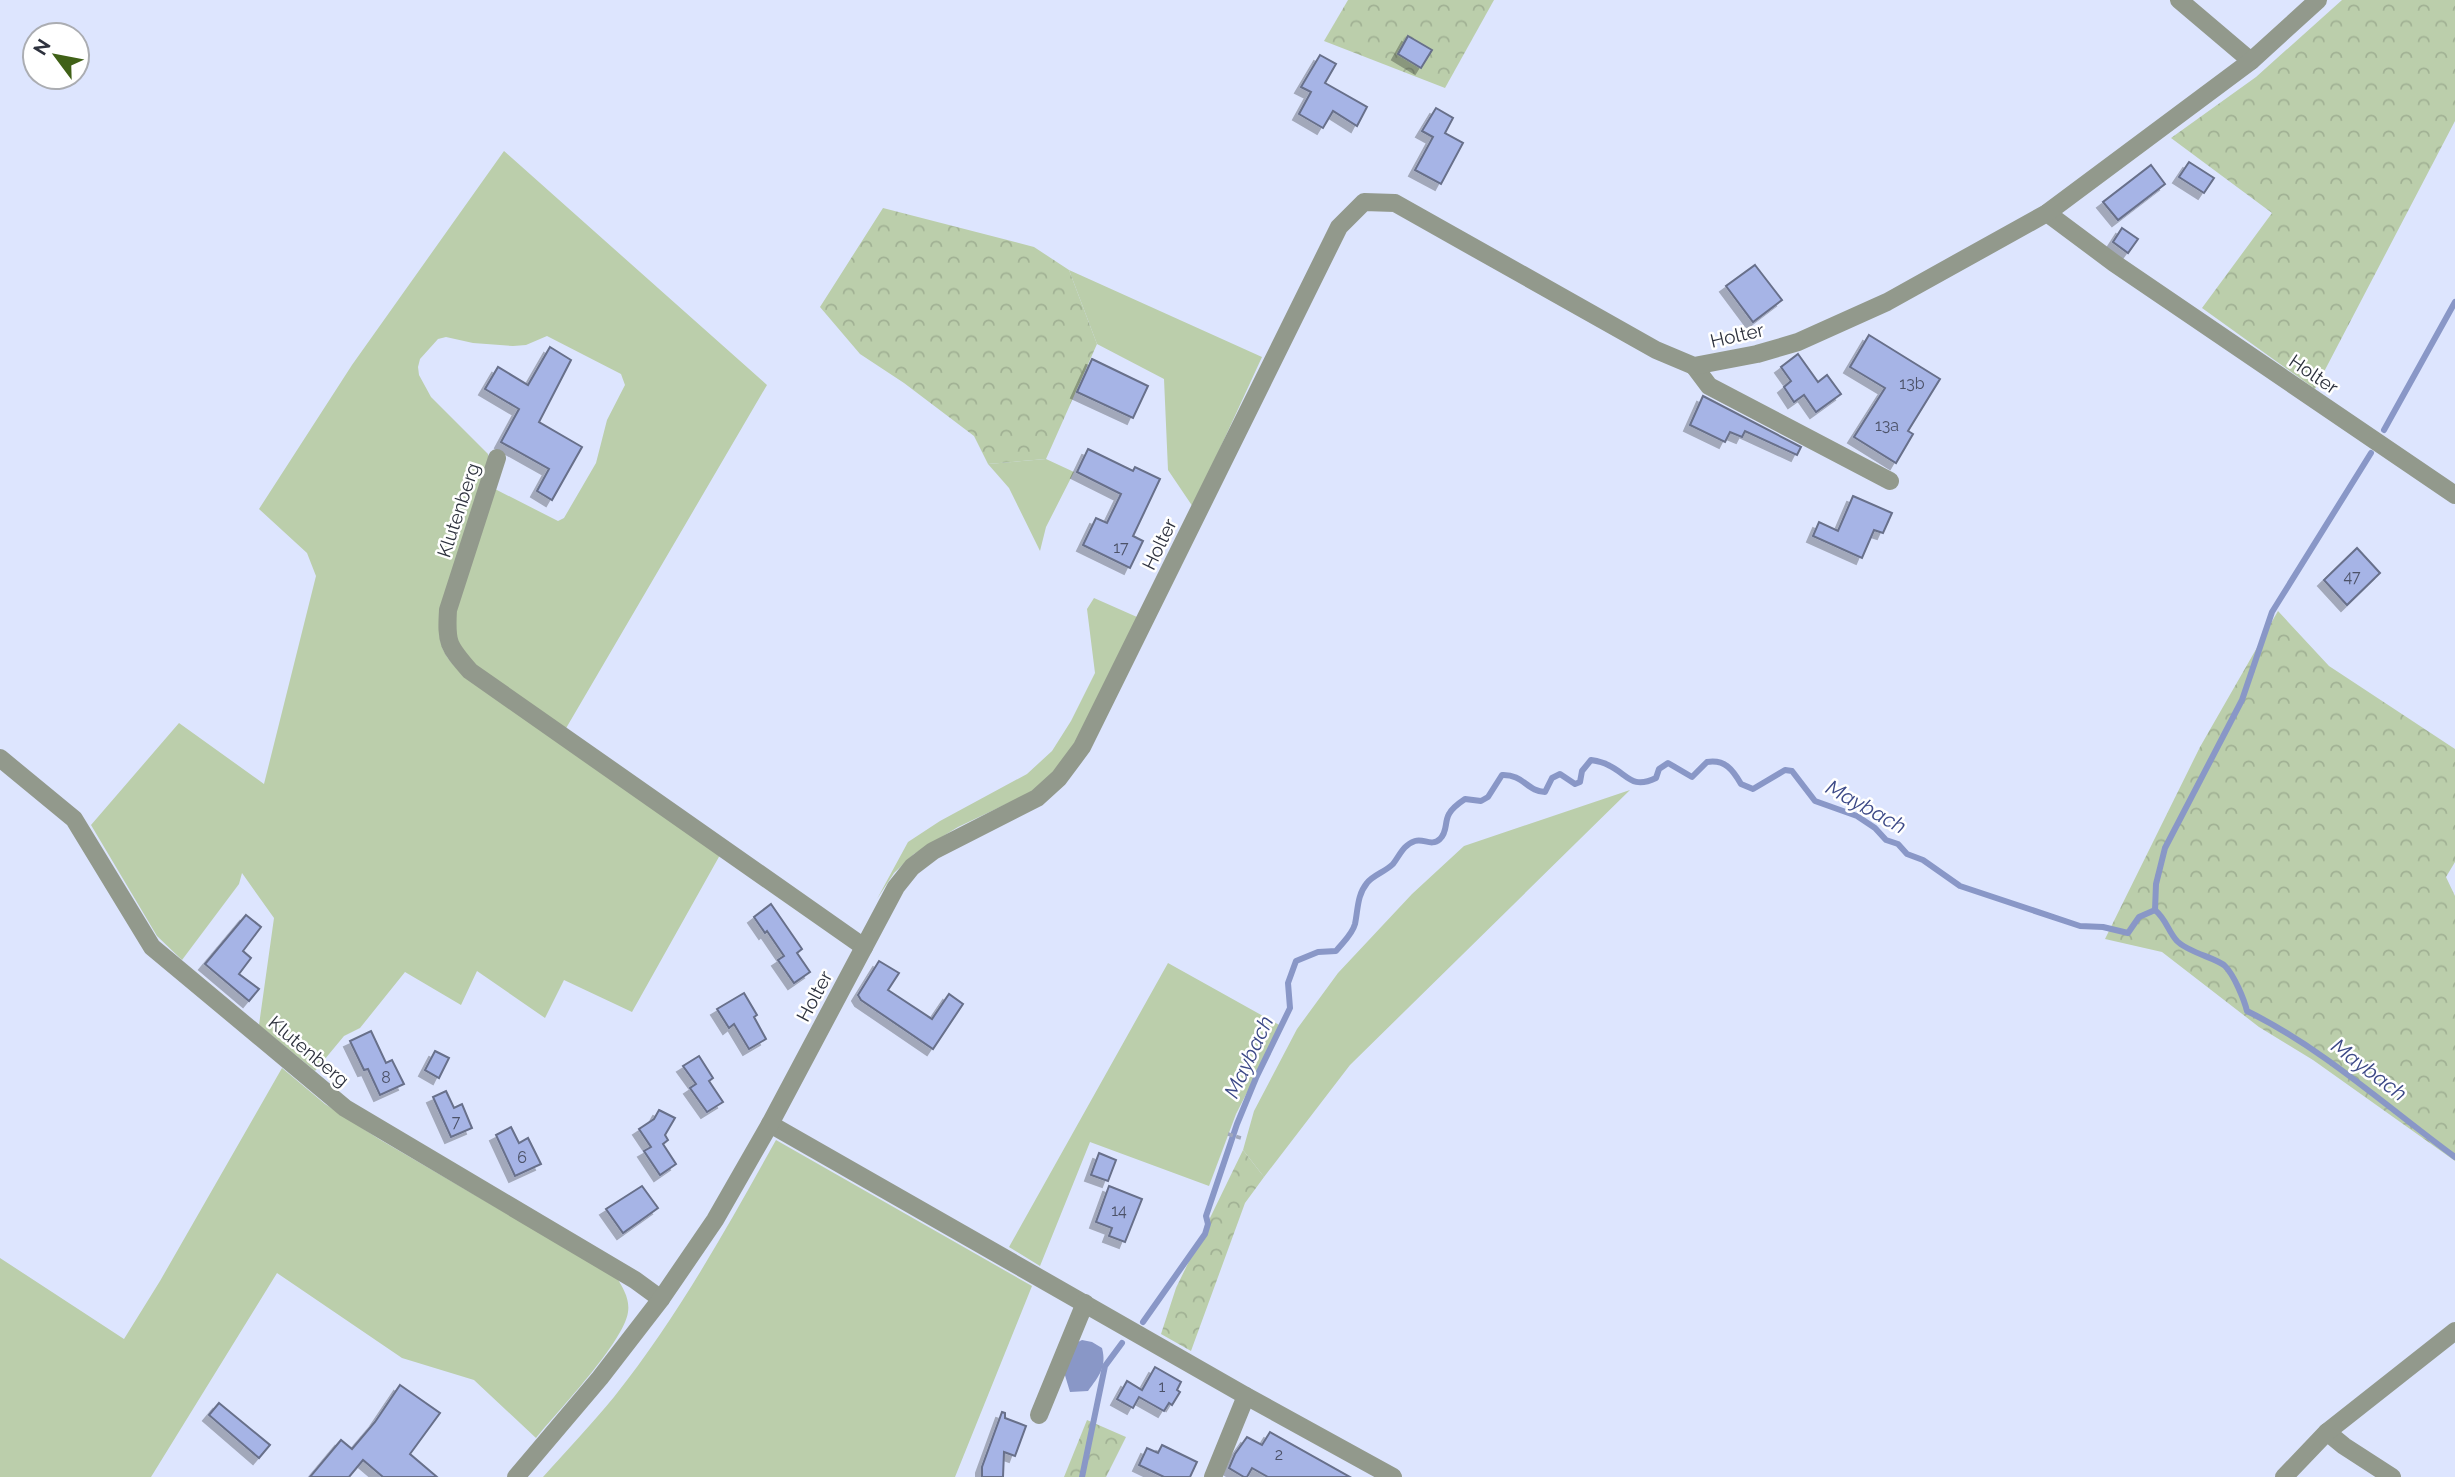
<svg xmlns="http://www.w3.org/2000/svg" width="2455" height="1477" viewBox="0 0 2455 1477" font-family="Raleway,sans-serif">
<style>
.grass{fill:#bbceab}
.forest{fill:url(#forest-crowns)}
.water{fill:#8997c7}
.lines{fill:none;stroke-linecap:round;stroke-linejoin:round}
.stream{stroke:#8997c7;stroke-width:6}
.building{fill:#a6b4e6;stroke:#676f8a;stroke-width:2;filter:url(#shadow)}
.path{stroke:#a1a8bc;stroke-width:3.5;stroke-dasharray:5 3.5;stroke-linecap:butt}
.minor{stroke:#92998c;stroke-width:18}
.labels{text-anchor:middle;stroke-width:5;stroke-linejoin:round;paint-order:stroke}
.number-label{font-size:16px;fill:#4c5268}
.street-label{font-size:19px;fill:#2e323e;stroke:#fff}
.water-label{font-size:21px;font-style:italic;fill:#3c4987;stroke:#fff}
</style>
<defs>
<pattern id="forest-crowns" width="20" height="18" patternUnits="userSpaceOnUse" patternTransform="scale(1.75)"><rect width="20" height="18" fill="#bbceab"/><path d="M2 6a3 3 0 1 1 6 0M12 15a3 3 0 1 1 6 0" fill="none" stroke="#a1b194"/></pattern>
<filter id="shadow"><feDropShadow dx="-6" dy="6" stdDeviation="0" flood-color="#0004"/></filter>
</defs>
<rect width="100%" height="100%" fill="#dde5fe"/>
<g class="grass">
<path d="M 504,151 L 767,385 L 565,730 L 486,677 L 458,647 L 451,618 L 493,488 L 558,521 L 564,518 L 596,463 L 607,420 L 625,385 L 621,374 L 547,336 L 526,345 L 513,346 L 473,343 L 446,337 L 438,339 L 420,359 L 418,367 L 419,375 L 431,397 L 488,454 L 489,470 L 443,602 C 436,639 438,653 467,678 L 720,855 L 632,1012 L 564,980 L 545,1018 L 477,971 L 461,1005 L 405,972 L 360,1028 L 344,1036 L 315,1071 L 259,1025 L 274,918 L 242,873 L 239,884 L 182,960 L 157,936 L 91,825 L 179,723 L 264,784 L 316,576 L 307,553 L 259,509 L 352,365 Z"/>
<path d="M 1069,270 L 1262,357 L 1193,507 L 1168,470 L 1164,379 L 1097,344 Z"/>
<path d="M 1046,459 L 1074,472 L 1046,527 L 1040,551 L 1009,488 L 988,464 Z"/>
<path d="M 1094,598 L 1137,617 L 1071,754 L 1036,790 L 958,827 L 914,854 L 894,873 L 877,899 L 908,842 L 940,821 L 1027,774 L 1052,751 L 1071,721 L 1095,673 L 1087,609 Z"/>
<path d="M 1630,790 L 1350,1065 L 1264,1177 L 1243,1150 L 1254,1111 L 1297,1029 L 1338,973 L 1412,894 L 1464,846 Z"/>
<path d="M 1168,963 L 1281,1026 L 1236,1114 L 1209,1186 L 1090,1142 L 1040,1266 L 1009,1247 Z"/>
<path d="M 282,1068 L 325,1104 L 379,1139 L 617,1278 C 623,1288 630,1299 628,1312 C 624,1342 557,1412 536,1438 L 474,1380 L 402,1358 L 277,1273 L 151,1477 L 0,1477 L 0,1258 L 124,1339 L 160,1281 Z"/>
<path d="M 776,1140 L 1032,1286 L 955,1477 L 543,1477 C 567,1450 592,1424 614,1397 C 677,1318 727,1228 776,1140 Z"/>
</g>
<g class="forest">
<path d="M 1348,0 L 1494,0 L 1445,88 L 1324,41 Z"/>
<path d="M 2342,0 L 2455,0 L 2455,121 L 2315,389 L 2202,308 L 2272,213 L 2171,138 L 2256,77 Z"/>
<path d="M 883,208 L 1034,247 L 1069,270 L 1097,344 L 1046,459 L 988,464 L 974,436 L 904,383 L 860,354 L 820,307 Z"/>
<path d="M 2278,611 L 2329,666 L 2455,749 L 2455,862 L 2446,877 L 2455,896 L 2455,1161 L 2313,1060 L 2259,1027 L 2162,952 L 2105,939 L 2200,747 Z"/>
<path d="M 1243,1150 L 1264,1177 L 1245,1203 L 1191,1351 L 1161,1334 L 1176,1288 Z"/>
<path d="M 1087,1420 L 1126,1437 L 1106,1477 L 1064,1477 Z"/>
</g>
<path class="water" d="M 1082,1340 L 1092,1342 L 1102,1348 C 1107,1367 1099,1376 1088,1391 L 1070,1392 L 1064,1372 L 1074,1344 Z"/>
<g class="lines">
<g class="stream">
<path d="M 2384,430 L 2455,302"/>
<path d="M 2155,910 L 2156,884 L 2165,848 L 2242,700 L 2272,612 L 2371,453"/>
<path d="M 1143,1322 L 1205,1234 L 1208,1224 L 1206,1216 L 1237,1124 L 1256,1078 L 1290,1008 L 1288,983 L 1296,961 L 1318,952 L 1336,951 C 1343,942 1352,935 1355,924 C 1358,910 1357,895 1367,883 C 1373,875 1385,872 1393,864 C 1400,855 1403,845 1415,841 C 1424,838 1431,847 1440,839 C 1448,831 1444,823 1449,814 C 1452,808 1459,803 1465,799 L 1481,801 L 1488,797 L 1502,775 C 1523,774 1528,792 1545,792 L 1552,778 L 1560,774 L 1575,784 L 1580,782 L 1582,771 L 1591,760 C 1597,761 1603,762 1608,765 C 1628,774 1631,790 1656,778 L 1659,769 L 1668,763 L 1692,777 L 1707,762 C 1725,759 1733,770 1741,784 L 1753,789 L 1785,770 L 1792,771 L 1815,801 L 1857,816 L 1875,828 L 1886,840 L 1898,844 L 1907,854 L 1923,860 L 1960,886 L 2080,926 L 2103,927 L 2128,933 L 2139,917 L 2155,910 C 2166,919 2168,931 2177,941 C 2189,953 2217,958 2225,966 C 2234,975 2244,999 2247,1011 C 2322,1048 2387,1107 2455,1157"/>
<path d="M 1082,1477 L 1105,1366 L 1122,1343"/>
</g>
</g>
<g class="building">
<path d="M 1408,36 L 1432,50 L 1421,68 L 1398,54 Z"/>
<path d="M 1320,55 L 1336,64 L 1325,83 L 1367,107 L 1357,126 L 1333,111 L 1323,128 L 1299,114 L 1311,92 L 1301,87 Z"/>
<path d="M 1436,108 L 1453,118 L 1445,133 L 1463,143 L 1441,184 L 1415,170 L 1433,137 L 1422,131 Z"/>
<path d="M 2189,162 L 2214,178 L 2204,193 L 2179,177 Z"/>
<path d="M 2151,165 L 2165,184 L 2118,220 L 2103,202 Z"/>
<path d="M 2122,228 L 2138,239 L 2128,253 L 2113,242 Z"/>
<path d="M 1755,265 L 1782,300 L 1753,322 L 1726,286 Z"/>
<path d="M 1869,335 L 1940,379 L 1908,431 L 1913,434 L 1896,463 L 1854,437 L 1885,388 L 1850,367 Z"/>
<path d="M 550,347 L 571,360 L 539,422 L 582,447 L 552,500 L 537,491 L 549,469 L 501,442 L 519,409 L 485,389 L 498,367 L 528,385 Z"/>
<path d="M 1798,354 L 1818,382 L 1827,375 L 1841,394 L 1816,412 L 1804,395 L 1794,402 L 1784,387 L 1791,381 L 1781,367 Z"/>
<path d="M 1092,359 L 1148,386 L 1133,418 L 1077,392 Z"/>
<path d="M 1703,396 L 1801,447 L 1797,455 L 1745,431 L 1742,437 L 1730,432 L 1725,442 L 1690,425 Z"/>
<path d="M 1088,449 L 1133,471 L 1135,467 L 1160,479 L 1133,536 L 1143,541 L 1130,568 L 1083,545 L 1096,518 L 1107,523 L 1121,494 L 1077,472 Z"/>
<path d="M 1853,496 L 1892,513 L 1883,533 L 1874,530 L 1862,558 L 1813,536 L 1819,522 L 1838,531 Z"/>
<path d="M 2357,548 L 2380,573 L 2347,605 L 2324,580 Z"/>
<path d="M 771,904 L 802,949 L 797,953 L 810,972 L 794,983 L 778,960 L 784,956 L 767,931 L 765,933 L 754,917 Z"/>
<path d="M 246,915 L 261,927 L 243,951 L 251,958 L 239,974 L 259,989 L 249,1001 L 205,964 Z"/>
<path d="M 879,961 L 899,973 L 888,990 L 932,1019 L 949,994 L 963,1004 L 933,1049 L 861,1000 L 858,995 Z"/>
<path d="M 744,993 L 757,1015 L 754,1017 L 766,1039 L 749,1049 L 734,1024 L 729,1028 L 717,1009 Z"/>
<path d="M 371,1031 L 386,1063 L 392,1060 L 404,1084 L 380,1095 L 368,1069 L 364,1070 L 350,1041 Z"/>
<path d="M 435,1051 L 449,1058 L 439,1078 L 425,1070 Z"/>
<path d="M 699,1056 L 713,1078 L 709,1081 L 723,1102 L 707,1112 L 690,1088 L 696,1084 L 683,1066 Z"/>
<path d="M 446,1091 L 454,1108 L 462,1104 L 472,1128 L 451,1137 L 433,1097 Z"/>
<path d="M 659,1110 L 675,1118 L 665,1135 L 668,1140 L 663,1144 L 676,1164 L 660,1175 L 644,1151 L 651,1147 L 639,1129 L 654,1119 Z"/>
<path d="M 511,1127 L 519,1143 L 528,1138 L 541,1164 L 515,1176 L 496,1135 Z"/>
<path d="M 1099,1153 L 1116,1160 L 1108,1181 L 1091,1175 Z"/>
<path d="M 642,1186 L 658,1208 L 623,1233 L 606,1209 Z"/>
<path d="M 1109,1186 L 1142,1199 L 1125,1242 L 1109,1236 L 1112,1228 L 1096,1222 Z"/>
<path d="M 1155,1367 L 1181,1382 L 1177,1390 L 1180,1392 L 1172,1405 L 1169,1403 L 1164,1411 L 1139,1397 L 1133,1408 L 1117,1399 L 1127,1381 L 1142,1390 Z"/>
<path d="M 400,1385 L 440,1413 L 410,1454 L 437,1477 L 383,1477 L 363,1460 L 349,1477 L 310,1477 L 341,1440 L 352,1449 L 375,1422 Z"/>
<path d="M 219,1403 L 270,1445 L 259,1458 L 209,1415 Z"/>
<path d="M 1002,1412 L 1005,1413 L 1005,1418 L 1026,1426 L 1015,1456 L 1004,1452 L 1003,1477 L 982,1477 L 982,1467 Z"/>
<path d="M 1270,1432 L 1350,1477 L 1268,1477 L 1252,1468 L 1247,1477 L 1244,1477 L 1229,1468 L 1235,1454 L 1247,1437 L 1262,1445 Z"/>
<path d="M 1162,1445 L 1197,1462 L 1190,1477 L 1164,1477 L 1139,1465 L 1147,1448 L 1158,1453 Z"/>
</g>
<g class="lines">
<path class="path" d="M 1228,1134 L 1244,1139"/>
<g class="minor">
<path d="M 2179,0 L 2251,61"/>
<path d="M 2047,213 L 2114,263 L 2455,495"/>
<path d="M 1694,366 L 1709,386 L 1890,481"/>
<path d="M 497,458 L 448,610 C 446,643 448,646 470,671 L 864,947"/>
<path d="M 0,758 L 74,819 L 152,947 L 345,1108 L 635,1280 L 661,1299"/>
<path d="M 770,1124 L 1246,1396 L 1393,1477"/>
<path d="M 1039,1415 L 1085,1303"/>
<path d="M 2327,1432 L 2344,1446 L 2392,1477"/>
<path d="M 516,1477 L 600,1378 L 661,1299 L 715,1220 L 770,1124 L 896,887 L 912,867 L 933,851 L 1037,798 L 1059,778 L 1082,747 L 1339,227 L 1364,202 L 1395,203 L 1656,350 L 1694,366 L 1757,354 L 1798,342 L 1887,302 L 2047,213 L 2251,61 L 2318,0"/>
<path d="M 1213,1477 L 1246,1396"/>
<path d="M 2284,1477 L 2327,1432 L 2455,1331"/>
</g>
</g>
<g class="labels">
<g class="number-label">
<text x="1912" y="389">13b</text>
<text x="1887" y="431">13a</text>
<text x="1121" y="553">17</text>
<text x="2352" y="582">47</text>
<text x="386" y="1083">8</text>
<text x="456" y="1127">7</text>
<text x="522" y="1163">6</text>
<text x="1119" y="1216">14</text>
<text x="1162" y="1392">1</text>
<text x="1279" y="1460">2</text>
</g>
<g class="street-label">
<text transform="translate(1737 335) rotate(-13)" y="7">Holter</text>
<text transform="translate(2314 374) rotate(34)" y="7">Holter</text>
<text transform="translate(458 510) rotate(-72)" y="7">Klutenberg</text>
<text transform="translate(1159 544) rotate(-64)" y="7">Holter</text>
<text transform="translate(814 996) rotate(-62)" y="7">Holter</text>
<text transform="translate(309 1051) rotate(40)" y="7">Klutenberg</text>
</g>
<g class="water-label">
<text transform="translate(1866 807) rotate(29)" y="7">Maybach</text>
<text transform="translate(1249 1057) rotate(-65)" y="7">Maybach</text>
<text transform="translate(2369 1070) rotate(37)" y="7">Maybach</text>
</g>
</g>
<g transform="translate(56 56) rotate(302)"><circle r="33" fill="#ffffff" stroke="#abadb2" stroke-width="2"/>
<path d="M0-5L12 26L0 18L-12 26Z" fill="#406117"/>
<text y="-10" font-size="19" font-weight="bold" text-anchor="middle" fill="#2e323e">N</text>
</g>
</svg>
